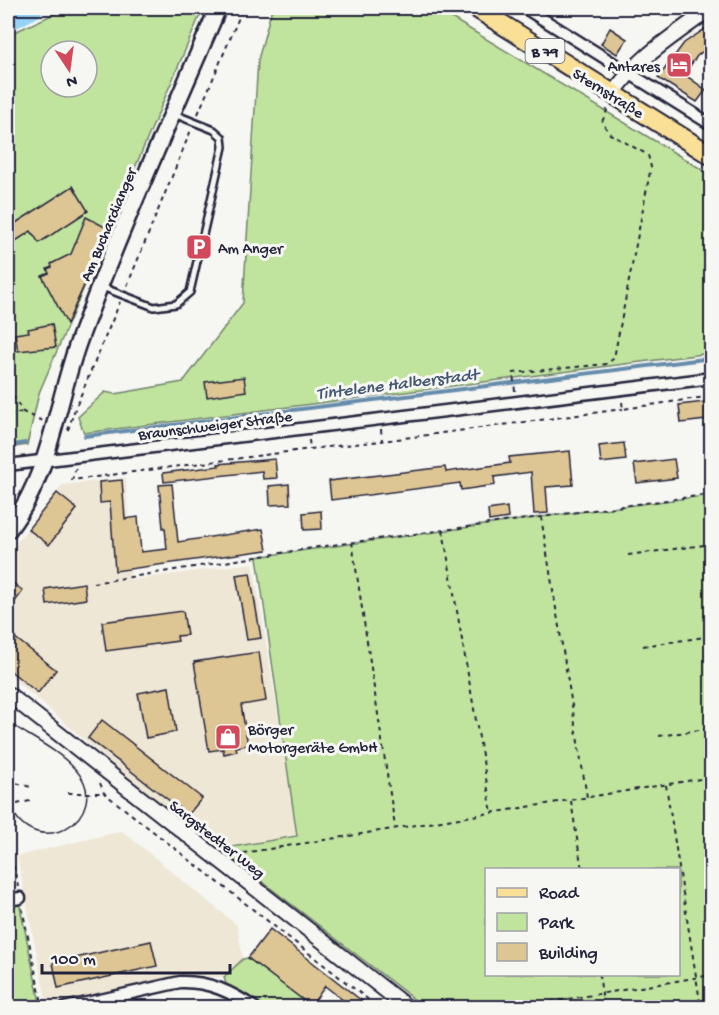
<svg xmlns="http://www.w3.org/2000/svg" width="719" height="1015" viewBox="0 0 719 1015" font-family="'Gochi Hand',sans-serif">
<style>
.built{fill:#efe7d6}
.green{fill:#c0e49e;stroke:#71836c;stroke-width:1.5;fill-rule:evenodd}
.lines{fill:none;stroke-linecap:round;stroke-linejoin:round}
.stream{stroke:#668cab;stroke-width:4}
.river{stroke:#94d3f5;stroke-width:22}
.building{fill:#dec594;stroke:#22223b;stroke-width:1.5}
.service-casing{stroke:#22223b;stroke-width:10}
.minor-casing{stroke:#22223b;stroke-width:15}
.tertiary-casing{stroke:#22223b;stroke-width:18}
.secondary-casing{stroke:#22223b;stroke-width:20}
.primary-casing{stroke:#22223b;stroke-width:22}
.path{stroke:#22223b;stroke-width:2;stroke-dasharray:4.5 4.5;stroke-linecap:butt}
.service{stroke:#f6f6f2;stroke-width:5}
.minor{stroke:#f6f6f2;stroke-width:10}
.tertiary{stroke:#f6f6f2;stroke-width:14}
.secondary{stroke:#f6f6f2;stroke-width:15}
.primary{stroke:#fadf96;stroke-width:18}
.tram{stroke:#22223b;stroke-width:1.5}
.labels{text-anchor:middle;stroke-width:6;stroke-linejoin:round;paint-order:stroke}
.shield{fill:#f6f6f2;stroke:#626272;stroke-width:1.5}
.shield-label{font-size:15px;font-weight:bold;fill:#22223b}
.poi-label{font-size:16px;fill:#22223b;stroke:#f6f6f2;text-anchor:start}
.street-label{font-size:16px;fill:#22223b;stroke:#f6f6f2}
.water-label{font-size:18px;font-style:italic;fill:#445773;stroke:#f6f6f2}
</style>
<rect width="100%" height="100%" fill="#f6f6f2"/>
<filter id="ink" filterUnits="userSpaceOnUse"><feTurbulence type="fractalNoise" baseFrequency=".0167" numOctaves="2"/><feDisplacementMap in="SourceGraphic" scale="12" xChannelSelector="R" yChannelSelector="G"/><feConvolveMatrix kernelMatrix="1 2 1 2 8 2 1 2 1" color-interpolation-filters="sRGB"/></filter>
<g filter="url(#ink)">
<g class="built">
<path d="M 126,478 L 131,580 L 253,563 L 298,836 L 220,849 L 145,792 L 8,674 L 8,554 L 62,485 Z"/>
<path d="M 122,831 L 237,925 L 243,959 L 224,977 L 173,976 L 47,1005 L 17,856 Z"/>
</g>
<g class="green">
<path d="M 67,8 L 203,8 L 39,393 L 27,445 L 8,448 L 8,35 ZM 51,51 L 87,51 L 87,87 L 51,87 Z"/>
<path d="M 272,8 L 435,8 L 711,175 L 711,353 L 84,433 L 78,417 L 105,392 L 115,394 L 183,382 L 243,303 L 258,60 Z"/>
<path d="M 711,495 L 711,1007 L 424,1007 L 220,849 L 297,836 L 257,557 L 541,517 ZM 486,870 L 678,870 L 678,974 L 486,974 Z"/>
<path d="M 19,902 L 41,1007 L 8,1007 L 8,905 Z"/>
<path d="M 248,958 L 313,1007 L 205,1008 L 231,1001 L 224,977 L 243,959 Z"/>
</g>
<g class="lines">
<g class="stream">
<path d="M 85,436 L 712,358"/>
<path d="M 8,446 L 25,443"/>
</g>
<path class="river" d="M 8,20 L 32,8"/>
</g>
<g class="building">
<path d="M 711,25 L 711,45 L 697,56 L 684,74 L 706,90 L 697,102 L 658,78 L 684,43 Z"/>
<path d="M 610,28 L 627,39 L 617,54 L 601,44 Z"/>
<path d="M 73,186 L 88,211 L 39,243 L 31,231 L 8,246 L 8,228 Z"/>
<path d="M 86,217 L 109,229 L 67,324 L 42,276 L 49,273 L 47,269 L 52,267 L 51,264 L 71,254 Z"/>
<path d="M 52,324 L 56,347 L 18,351 L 15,334 L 29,332 L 28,329 Z"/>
<path d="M 244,377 L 246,391 L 207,397 L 205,382 Z"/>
<path d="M 705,402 L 706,420 L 681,423 L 679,405 Z"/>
<path d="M 624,443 L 626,460 L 601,463 L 599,446 Z"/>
<path d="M 570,451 L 573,485 L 546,487 L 548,513 L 534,514 L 531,472 L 494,477 L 495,485 L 461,490 L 460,483 L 331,500 L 329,481 L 445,467 L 446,472 L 510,463 L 509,457 Z"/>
<path d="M 275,459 L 277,478 L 263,479 L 262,471 L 164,482 L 163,473 L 219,466 L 218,464 Z"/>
<path d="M 674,459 L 677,478 L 637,483 L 634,464 Z"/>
<path d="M 122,480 L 125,519 L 138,517 L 141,552 L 167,549 L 165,528 L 163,528 L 159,485 L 172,484 L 178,542 L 263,529 L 267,550 L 115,571 L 110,502 L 100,503 L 99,482 Z"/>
<path d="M 289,484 L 290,504 L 270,505 L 269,486 Z"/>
<path d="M 57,493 L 77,509 L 49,545 L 28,529 Z"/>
<path d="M 507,507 L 508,518 L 489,521 L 488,510 Z"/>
<path d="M 321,511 L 322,529 L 304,530 L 303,513 Z"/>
<path d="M 250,573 L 261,638 L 247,640 L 236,575 Z"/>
<path d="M 8,579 L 23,591 L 8,611 Z"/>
<path d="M 84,583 L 86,599 L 47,605 L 45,589 Z"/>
<path d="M 183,611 L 187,635 L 177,636 L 178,641 L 106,651 L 102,622 Z"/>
<path d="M 14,637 L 56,670 L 38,693 L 8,669 L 8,645 Z"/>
<path d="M 259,652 L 266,701 L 241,705 L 248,745 L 236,747 L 237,751 L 224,754 L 223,749 L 209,751 L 194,662 Z"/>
<path d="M 169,687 L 176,732 L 146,738 L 138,693 Z"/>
<path d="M 102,720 L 202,798 L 188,815 L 88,738 Z"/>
<path d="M 270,929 L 371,1008 L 353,1008 L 325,986 L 311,1006 L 248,958 Z"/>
<path d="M 151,941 L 157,966 L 58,988 L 53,963 Z"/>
</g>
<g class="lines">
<defs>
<path id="service" d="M 102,287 L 154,307 L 176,304 L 190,292 L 223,147 L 222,137 L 214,130 L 174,114"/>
<g id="minor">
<path d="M 525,8 L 712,125"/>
<path d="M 8,465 L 712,378"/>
<path d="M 8,900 L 20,898"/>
<path d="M 65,1008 L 180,982 C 209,981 231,992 255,1008"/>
</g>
<g id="tertiary">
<path d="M 613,94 C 637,57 677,34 711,8"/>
<path d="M 8,694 L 408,1008"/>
</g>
<path id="secondary" d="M 8,530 C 52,474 56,400 81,335 C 122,224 172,116 218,8"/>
<path id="primary" d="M 476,8 L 712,156"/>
</defs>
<use href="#service" class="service-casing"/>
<use href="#minor" class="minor-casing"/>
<use href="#tertiary" class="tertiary-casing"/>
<use href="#secondary" class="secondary-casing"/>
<use href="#primary" class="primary-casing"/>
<g class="path">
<path d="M 198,114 L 243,8"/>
<path d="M 127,286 L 191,130"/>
<path d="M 8,388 L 23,412 L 43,421"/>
<path d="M 515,391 L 513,373 L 607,364 L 614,358 L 651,167 L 648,155 L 610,134 L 602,122 L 608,108"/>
<path d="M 622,402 L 623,409 L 712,396"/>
<path d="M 8,415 L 22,412"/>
<path d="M 381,429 L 382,441 L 623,409"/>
<path d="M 68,430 L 75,409 L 120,302"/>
<path d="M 309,440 L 310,449 L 382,441"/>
<path d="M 76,468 L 72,480 L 310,449"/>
<path d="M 541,517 L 587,797"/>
<path d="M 443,530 L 492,813"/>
<path d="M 352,542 L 395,827"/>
<path d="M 628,555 L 712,544"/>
<path d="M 93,583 L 325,546 L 712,494"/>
<path d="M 643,646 L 712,636"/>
<path d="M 659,736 L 712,728"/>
<path d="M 8,781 L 31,787"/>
<path d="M 100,783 L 104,793 L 379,1008"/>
<path d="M 666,785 L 701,1008"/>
<path d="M 68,793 L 104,793"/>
<path d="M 571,801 L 582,870"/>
<path d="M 8,806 L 30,801"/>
<path d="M 8,839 L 18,887"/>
<path d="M 235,857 L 238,854 L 712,777"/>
<path d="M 22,908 L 43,1008"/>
<path d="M 599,974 L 604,1008"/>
<path d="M 515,1008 L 712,975"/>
</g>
<use href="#service" class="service"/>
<use href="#minor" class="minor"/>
<use href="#tertiary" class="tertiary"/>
<use href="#secondary" class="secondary"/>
<use href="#primary" class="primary"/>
<path class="tram" d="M 8,722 C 30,737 58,750 76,770 C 116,815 33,869 8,801"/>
</g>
</g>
<defs>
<symbol id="hotel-square" viewBox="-11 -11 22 22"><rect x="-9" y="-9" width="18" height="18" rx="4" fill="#d1495b" stroke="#f6f6f2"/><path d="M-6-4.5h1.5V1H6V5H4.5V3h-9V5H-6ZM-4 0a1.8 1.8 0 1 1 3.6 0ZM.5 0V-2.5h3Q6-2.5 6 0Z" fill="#fff"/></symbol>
<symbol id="parking-square" viewBox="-11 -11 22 22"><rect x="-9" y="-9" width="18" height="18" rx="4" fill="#d1495b" stroke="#f6f6f2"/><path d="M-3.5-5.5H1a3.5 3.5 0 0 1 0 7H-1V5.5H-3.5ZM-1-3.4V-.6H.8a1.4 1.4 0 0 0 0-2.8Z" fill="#fff"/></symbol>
<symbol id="shop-square" viewBox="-11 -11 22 22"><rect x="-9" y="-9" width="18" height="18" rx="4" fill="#d1495b" stroke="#f6f6f2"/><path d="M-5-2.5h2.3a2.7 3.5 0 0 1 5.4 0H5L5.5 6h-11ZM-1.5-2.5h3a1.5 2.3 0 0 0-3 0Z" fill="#fff"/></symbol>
</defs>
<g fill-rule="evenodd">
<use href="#hotel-square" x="664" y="50" width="30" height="30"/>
<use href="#parking-square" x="184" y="232" width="30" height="30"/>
<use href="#shop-square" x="213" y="722" width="30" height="30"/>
</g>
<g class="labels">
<rect class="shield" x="525.5" y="39" width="39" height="24" rx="4.5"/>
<g class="shield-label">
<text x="545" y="56">B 79</text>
</g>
<g class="poi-label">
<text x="660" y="71" text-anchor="end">Antares</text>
<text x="218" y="253">Am Anger</text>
<text x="248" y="734">Börger<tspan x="248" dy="18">Motorgeräte GmbH</tspan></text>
</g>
<g class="street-label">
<text transform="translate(609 92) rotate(32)" y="6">Sternstraße</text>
<text transform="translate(107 224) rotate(-67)" y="6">Am Buchardianger</text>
<text transform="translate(215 424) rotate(-7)" y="6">Braunschweiger Straße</text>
<text transform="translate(218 838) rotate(38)" y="6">Sargstedter Weg</text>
</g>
<g class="water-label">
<text transform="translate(397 383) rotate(-7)" y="6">Tintelene Halberstadt</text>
</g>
</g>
<rect width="719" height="1015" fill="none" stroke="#f6f6f2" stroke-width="30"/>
<rect x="15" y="15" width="689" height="985" fill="none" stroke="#22223b" stroke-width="2" filter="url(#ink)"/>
<rect x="485" y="868" width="195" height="108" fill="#f6f6f2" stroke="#a1a1a9" stroke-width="1.5"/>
<rect x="497" y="888" width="30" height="9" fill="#fadf96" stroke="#a1a1a9" stroke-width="1.5"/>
<text x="539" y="898" font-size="18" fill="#22223b">Road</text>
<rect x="497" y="913" width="30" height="18" fill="#c0e49e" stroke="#a1a1a9" stroke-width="1.5"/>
<text x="539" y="928" font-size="18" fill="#22223b">Park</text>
<rect x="497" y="943" width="30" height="18" fill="#dec594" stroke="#a1a1a9" stroke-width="1.5"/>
<text x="539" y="958" font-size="18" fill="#22223b">Building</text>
<g transform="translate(69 69) rotate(167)"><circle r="28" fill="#f6f6f2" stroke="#a1a1a9" stroke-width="1.5"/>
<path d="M0-4.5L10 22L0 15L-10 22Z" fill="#d1495b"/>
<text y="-9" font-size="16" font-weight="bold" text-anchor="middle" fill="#22223b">N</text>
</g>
<path d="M42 964v9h188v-9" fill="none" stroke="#22223b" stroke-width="3"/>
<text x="51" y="964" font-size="18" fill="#22223b" stroke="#f6f6f2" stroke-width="4.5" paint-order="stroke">100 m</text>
</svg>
